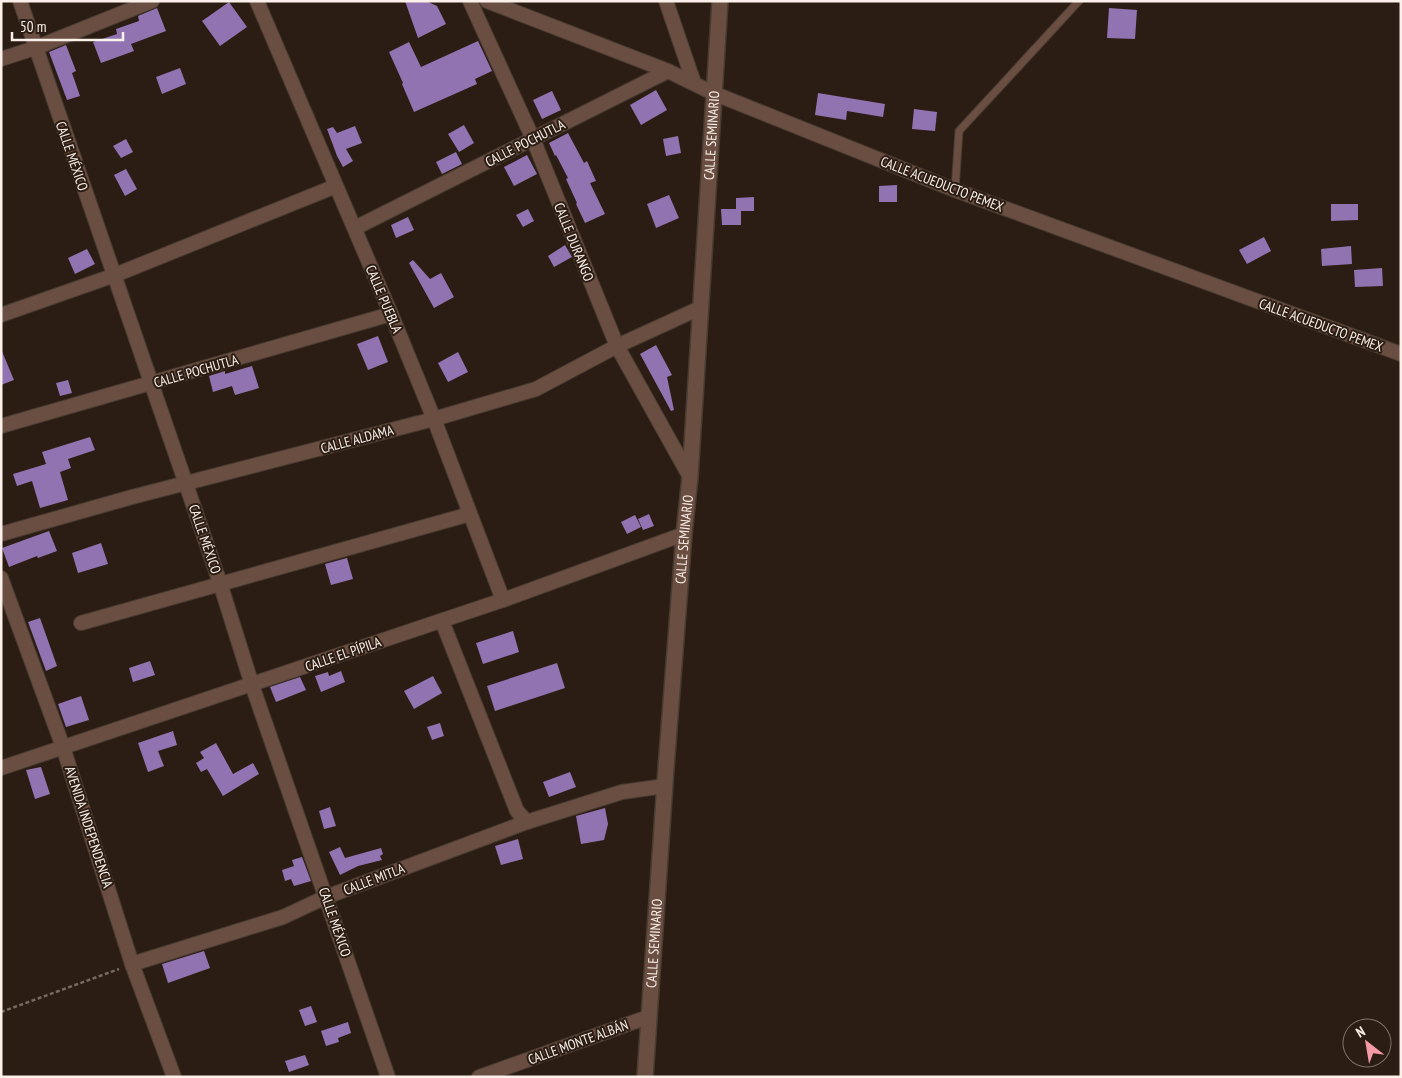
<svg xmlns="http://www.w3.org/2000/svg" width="1402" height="1078" viewBox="0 0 1402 1078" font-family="'PT Sans Narrow',sans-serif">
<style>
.building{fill:#9173b1}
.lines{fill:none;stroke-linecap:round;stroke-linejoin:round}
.service-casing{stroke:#483b31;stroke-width:9}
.minor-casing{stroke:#483b31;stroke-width:16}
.tertiary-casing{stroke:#483b31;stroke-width:18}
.path{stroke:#766961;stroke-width:2.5;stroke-dasharray:4 2.5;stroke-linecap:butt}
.service{stroke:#6a4e42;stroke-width:7}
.minor{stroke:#6a4e42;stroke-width:14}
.tertiary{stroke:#6a4e42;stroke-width:15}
.labels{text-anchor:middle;stroke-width:4;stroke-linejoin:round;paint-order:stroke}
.street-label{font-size:14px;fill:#fbf1ea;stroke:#2b1d13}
</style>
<rect width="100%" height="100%" fill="#2b1d13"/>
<g class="building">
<path d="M 405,1 L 426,1 L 437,6 L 446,24 L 418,38 Z"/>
<path d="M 229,2 L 247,27 L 220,46 L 202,21 Z"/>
<path d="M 157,8 L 166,31 L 131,44 L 134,51 L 101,63 L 93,42 L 117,34 L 116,29 L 139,21 L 138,16 Z"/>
<path d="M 1109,8 L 1137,10 L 1135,39 L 1107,38 Z"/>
<path d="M 478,41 L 492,71 L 475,79 L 477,84 L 414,112 L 402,84 L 403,83 L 389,52 L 409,42 L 421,67 Z"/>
<path d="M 66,45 L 76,71 L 72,73 L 80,96 L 67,100 L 49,52 Z"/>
<path d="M 180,68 L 186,84 L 162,94 L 156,77 Z"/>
<path d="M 656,90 L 667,110 L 641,125 L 630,105 Z"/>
<path d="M 552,91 L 561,110 L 542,119 L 533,100 Z"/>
<path d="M 818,93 L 885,104 L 883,117 L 847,111 L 846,120 L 815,115 Z"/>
<path d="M 914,109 L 937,112 L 935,131 L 912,129 Z"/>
<path d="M 464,125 L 474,143 L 459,152 L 448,134 Z"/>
<path d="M 355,126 L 362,143 L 346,149 L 353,161 L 343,167 L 337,156 L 327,129 L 333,127 L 337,133 Z"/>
<path d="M 568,133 L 584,163 L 587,161 L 596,181 L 590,183 L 605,214 L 585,223 L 576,204 L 577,203 L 566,179 L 568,178 L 556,155 L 555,156 L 549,143 Z"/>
<path d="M 678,136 L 681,153 L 666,156 L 663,139 Z"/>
<path d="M 126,139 L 133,152 L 121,158 L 113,146 Z"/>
<path d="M 456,152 L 462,164 L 442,174 L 436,162 Z"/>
<path d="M 527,155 L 537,174 L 514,186 L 504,167 Z"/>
<path d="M 126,169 L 137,189 L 125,196 L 114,175 Z"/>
<path d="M 897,185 L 897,202 L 879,202 L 879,186 Z"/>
<path d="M 669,195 L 679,218 L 656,228 L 647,204 Z"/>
<path d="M 754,197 L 754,211 L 741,211 L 741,225 L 722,225 L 721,209 L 736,209 L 736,198 Z"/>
<path d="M 1331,204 L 1358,204 L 1358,220 L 1331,221 Z"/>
<path d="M 528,209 L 534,221 L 523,227 L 516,215 Z"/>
<path d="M 408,217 L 414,230 L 396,238 L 391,225 Z"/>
<path d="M 1264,237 L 1271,251 L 1247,264 L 1239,250 Z"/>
<path d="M 565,245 L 572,257 L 554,267 L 548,256 Z"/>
<path d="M 1351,246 L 1352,264 L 1322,266 L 1321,249 Z"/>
<path d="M 87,249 L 95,264 L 75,274 L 68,258 Z"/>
<path d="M 413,260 L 430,279 L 441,273 L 454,297 L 434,308 L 409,263 Z"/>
<path d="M 1382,268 L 1383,286 L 1355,287 L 1354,270 Z"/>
<path d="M 378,336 L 388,362 L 368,370 L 357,344 Z"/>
<path d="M 656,345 L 672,375 L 667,377 L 674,410 L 671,411 L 640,354 Z"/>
<path d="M 1,349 L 14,380 L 1,385 Z"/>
<path d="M 458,352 L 468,372 L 448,382 L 438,363 Z"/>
<path d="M 252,366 L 259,388 L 235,395 L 232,386 L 213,392 L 209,376 L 225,371 L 225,374 Z"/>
<path d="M 68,380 L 72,393 L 60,396 L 56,383 Z"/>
<path d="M 90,437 L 95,450 L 68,459 L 71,468 L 60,472 L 68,500 L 40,508 L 32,481 L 17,486 L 13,474 L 46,464 L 42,452 Z"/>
<path d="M 649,514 L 654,526 L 643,530 L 638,519 Z"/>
<path d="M 635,515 L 641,527 L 627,534 L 621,522 Z"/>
<path d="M 49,531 L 57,551 L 38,558 L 37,556 L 9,567 L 2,548 Z"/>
<path d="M 101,543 L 108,564 L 78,573 L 72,553 Z"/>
<path d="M 347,558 L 353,579 L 331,585 L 325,564 Z"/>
<path d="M 40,618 L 57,666 L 46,671 L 28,622 Z"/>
<path d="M 513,631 L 519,652 L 483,664 L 476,643 Z"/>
<path d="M 150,661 L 155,675 L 133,682 L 129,668 Z"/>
<path d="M 557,663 L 565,688 L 495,711 L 487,686 Z"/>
<path d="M 341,671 L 345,682 L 321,692 L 315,676 L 328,672 L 329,676 Z"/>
<path d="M 433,676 L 442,693 L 414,709 L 404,691 Z"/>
<path d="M 300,677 L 306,690 L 276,702 L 270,687 Z"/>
<path d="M 81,696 L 89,720 L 66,727 L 58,704 Z"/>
<path d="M 440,723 L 444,736 L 432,740 L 427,727 Z"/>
<path d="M 173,731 L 177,745 L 158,751 L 164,766 L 148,772 L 138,743 Z"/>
<path d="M 216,743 L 233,774 L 253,763 L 259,774 L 223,796 L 207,769 L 201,772 L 196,763 L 204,758 L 200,752 Z"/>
<path d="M 41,767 L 50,794 L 35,799 L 26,770 Z"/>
<path d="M 570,772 L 576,787 L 549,797 L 543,782 Z"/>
<path d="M 330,807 L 336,826 L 324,829 L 319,811 Z"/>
<path d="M 605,808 L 608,824 L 604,840 L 581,844 L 576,816 Z"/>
<path d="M 518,839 L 523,859 L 501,865 L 495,846 Z"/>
<path d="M 340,847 L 345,858 L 381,848 L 383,854 L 380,856 L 382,860 L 358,866 L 340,875 L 329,852 Z"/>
<path d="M 302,857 L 311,881 L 294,886 L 291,879 L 285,881 L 282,870 L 294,866 L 292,860 Z"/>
<path d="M 204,951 L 210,968 L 168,983 L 162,964 Z"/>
<path d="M 311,1006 L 317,1022 L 305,1026 L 299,1010 Z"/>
<path d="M 348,1022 L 351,1033 L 338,1038 L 339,1042 L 326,1046 L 321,1031 Z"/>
<path d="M 305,1055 L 309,1065 L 289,1072 L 285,1061 Z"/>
</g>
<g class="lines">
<defs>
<path id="service" d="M 955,190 L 959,131 L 1079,1"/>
<g id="minor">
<path d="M 20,1 L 220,583 L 252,685 L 388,1077"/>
<path d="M 257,1 L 391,314 L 434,419 L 503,600"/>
<path d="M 470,1 L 533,139 L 617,346 L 690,477"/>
<path d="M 487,1 L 668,71 L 713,93 L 955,190 L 1401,354"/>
<path d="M 666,1 L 694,83"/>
<path d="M 1,59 L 35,48 L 152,1"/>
<path d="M 355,228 L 668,71"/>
<path d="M 1,315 L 115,275 L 336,186"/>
<path d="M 1,426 L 391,314"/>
<path d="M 1,534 L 132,497 L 434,419 L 536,389 L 617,346 L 700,308"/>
<path d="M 1,578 L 63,747 L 132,964 L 174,1077"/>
<path d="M 442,621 L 517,811 L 527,822"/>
<path d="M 81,623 L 470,514"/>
<path d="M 1,768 L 503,600 L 684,534"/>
<path d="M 132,964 L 283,917 L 326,897 L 527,822 L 622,792 L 665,786"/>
<path d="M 479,1077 L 648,1017"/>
</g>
<g id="tertiary">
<path id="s1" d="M 645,1077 L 666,768 L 684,534 L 690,477 L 720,1"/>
</g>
</defs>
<use href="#service" class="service-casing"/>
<use href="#minor" class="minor-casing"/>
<use href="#tertiary" class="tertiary-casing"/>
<path class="path" d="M 1,1012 L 119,969"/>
<use href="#service" class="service"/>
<use href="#minor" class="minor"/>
<use href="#tertiary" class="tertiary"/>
</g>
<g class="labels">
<g class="street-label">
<text dy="5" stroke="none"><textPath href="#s1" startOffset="944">CALLE SEMINARIO</textPath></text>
<text transform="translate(525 143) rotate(-27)" y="5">CALLE POCHUTLA</text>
<text transform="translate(72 156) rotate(71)" y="5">CALLE MÉXICO</text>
<text transform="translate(942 184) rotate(21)" y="5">CALLE ACUEDUCTO PEMEX</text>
<text transform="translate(574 242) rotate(68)" y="5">CALLE DURANGO</text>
<text transform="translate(384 299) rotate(67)" y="5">CALLE PUEBLA</text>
<text transform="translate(1321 325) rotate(20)" y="5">CALLE ACUEDUCTO PEMEX</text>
<text transform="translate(196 371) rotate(-16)" y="5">CALLE POCHUTLA</text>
<text transform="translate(357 439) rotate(-15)" y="5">CALLE ALDAMA</text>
<text transform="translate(205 539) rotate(71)" y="5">CALLE MÉXICO</text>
<text dy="5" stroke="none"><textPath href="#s1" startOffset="539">CALLE SEMINARIO</textPath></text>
<text transform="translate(343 654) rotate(-19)" y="5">CALLE EL PÍPILA</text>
<text transform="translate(89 827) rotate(72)" y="5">AVENIDA INDEPENDENCIA</text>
<text transform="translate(374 879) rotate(-21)" y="5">CALLE MITLA</text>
<text transform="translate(335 922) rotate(71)" y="5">CALLE MÉXICO</text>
<text dy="5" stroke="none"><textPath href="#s1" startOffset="134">CALLE SEMINARIO</textPath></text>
<text transform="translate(578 1042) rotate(-20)" y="5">CALLE MONTE ALBÁN</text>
</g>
</g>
<rect width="1402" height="1078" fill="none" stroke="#fbf1ea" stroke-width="5"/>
<g transform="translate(1367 1043) rotate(329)"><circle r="24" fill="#2b1d13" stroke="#7e7269"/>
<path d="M0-4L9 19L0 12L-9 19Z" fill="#f49aa7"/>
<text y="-8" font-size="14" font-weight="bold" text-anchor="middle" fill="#fbf1ea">N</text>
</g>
<path d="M12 32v8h111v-8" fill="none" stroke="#fbf1ea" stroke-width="2.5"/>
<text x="20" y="32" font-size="15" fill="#fbf1ea" stroke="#2b1d13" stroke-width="4" paint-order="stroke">50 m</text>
</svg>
